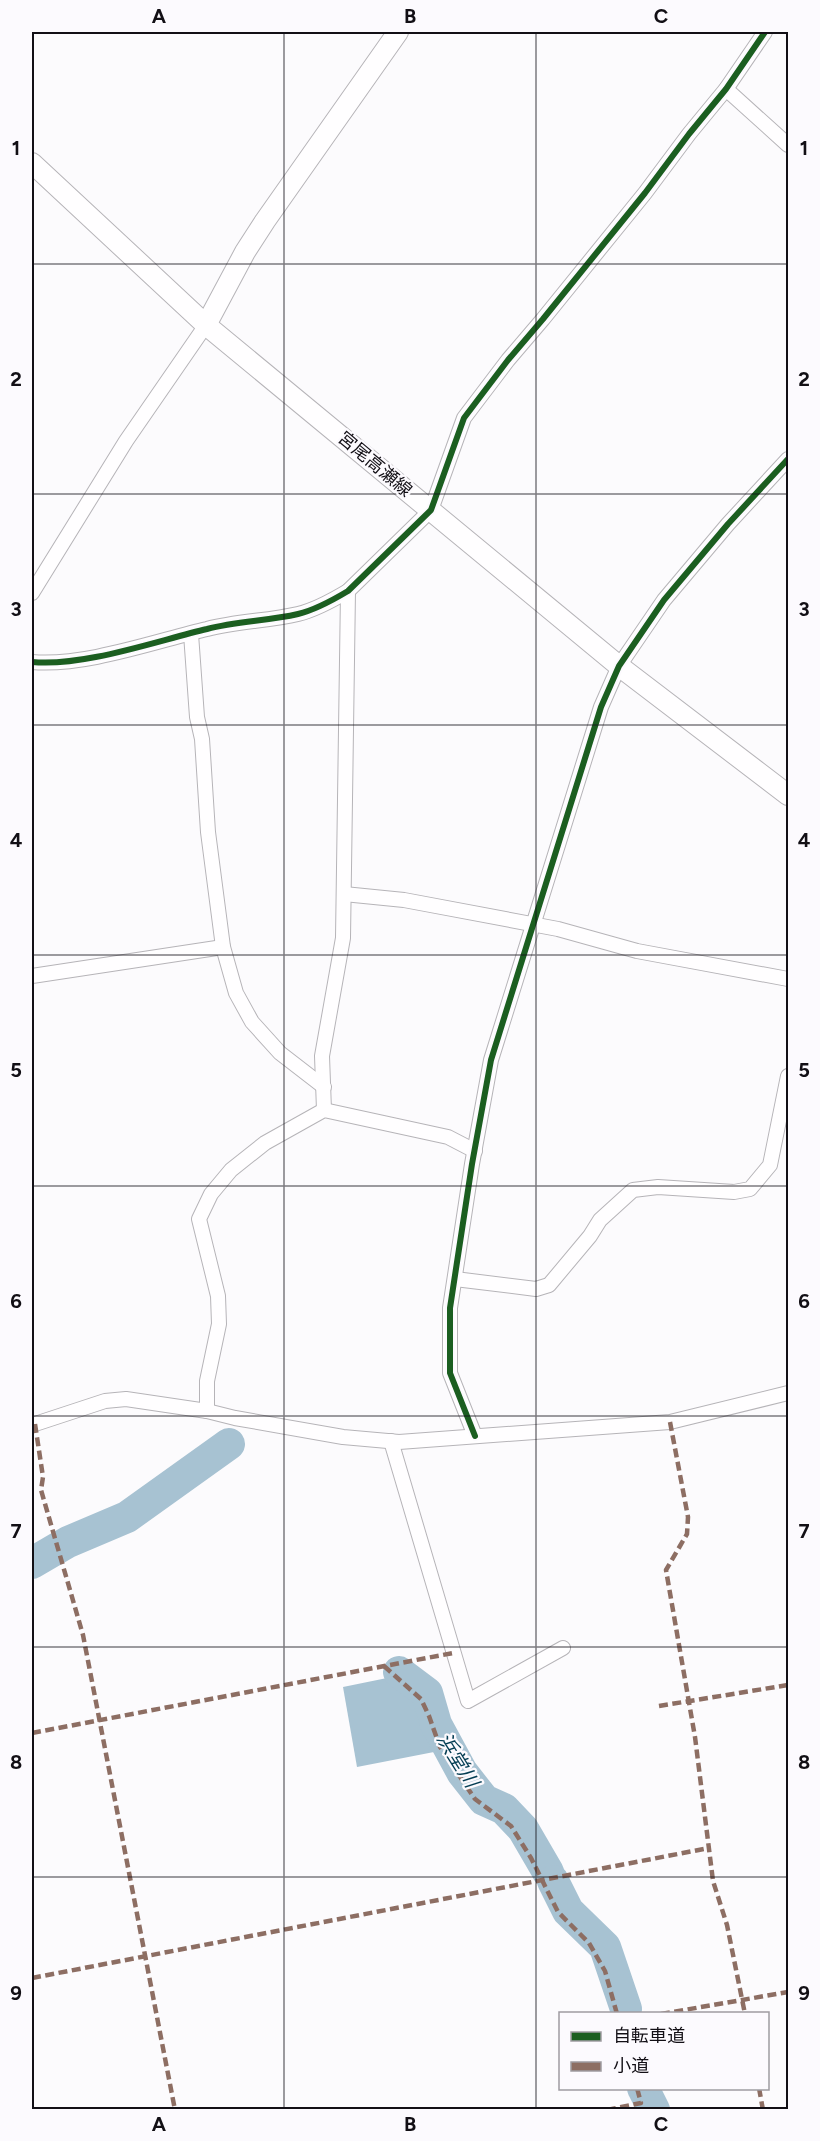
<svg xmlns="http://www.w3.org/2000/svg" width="820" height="2141" viewBox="0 0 820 2141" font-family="Figtree,'Noto Sans JP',sans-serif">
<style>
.water{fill:#a7c2d2}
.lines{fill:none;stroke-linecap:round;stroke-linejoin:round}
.river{stroke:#a7c2d2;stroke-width:32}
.street-casing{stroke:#b6b4b8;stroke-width:16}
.secondary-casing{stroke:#b6b4b8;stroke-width:22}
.street{stroke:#fffeff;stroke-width:14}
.secondary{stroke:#fffeff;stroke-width:20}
.quiet{stroke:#8d6e63;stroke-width:4.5;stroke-dasharray:9 4.5;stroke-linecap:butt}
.cycleway-casing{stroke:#fcfafe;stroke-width:10}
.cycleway{stroke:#1b5e20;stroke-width:6}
.grid{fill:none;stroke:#120f15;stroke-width:1.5;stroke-opacity:0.55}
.labels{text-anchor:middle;stroke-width:4.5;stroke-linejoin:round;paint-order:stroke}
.street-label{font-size:18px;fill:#120f15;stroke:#fcfafe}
.water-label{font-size:20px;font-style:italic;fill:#043d53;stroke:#fcfafe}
.neatline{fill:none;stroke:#120f15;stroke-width:2}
.grid-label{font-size:20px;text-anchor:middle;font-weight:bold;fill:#120f15}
</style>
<rect width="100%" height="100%" fill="#fcfbfd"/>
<path class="water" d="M 387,1678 L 418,1704 L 434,1752 L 357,1767 L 343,1687 Z"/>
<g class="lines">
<g class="river">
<path d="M 32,1563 L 68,1542 L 127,1517 L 229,1444"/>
<path d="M 399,1672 L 427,1693 L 436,1724 L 462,1772 L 484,1800 L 504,1809 L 523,1829 L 548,1872"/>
<path d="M 553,1881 L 568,1911 L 605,1947 L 626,2009"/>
<path d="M 643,2088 L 654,2110"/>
</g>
<defs>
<g id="street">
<path d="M 726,89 L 788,145"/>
<path d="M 32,593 L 126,441 L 206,325"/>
<path d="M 191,634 L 197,717 L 202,739 L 208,832 L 223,947 L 236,993 L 252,1022 L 280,1053 L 324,1087"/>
<path d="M 32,662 C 83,667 156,641 207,629 C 237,621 268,621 298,614 C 315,610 333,600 348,591 L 431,510 L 464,418 L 508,360 L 543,319 L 645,193 L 689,134 L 726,89 L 765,32"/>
<path d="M 344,894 L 404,900 L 558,929 L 637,951 L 788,979"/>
<path d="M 32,976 L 223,947"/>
<path d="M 324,1110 L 322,1056 L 343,938 L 348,591"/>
<path d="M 455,1279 L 536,1289 L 549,1285 L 590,1236 L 600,1220 L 633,1190 L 658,1187 L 734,1192 L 750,1189 L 770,1165 L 788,1076"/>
<path d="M 207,1411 L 207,1381 L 219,1324 L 218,1296 L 199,1219 L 211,1194 L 231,1170 L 265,1143 L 324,1110 L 448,1137 L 475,1151"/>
<path d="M 32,1425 L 105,1401 L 126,1399 L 207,1411 L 235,1418 L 343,1437 L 399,1442 L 670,1422 L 788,1393"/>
<path d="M 475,1436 L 450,1373 L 450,1308 L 472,1164 L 491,1060 L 601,707 L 619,666 L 664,600 L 728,524 L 788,459"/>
<path d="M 391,1441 L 468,1701 L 563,1648"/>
</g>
<g id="secondary">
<path d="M 32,163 L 206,325 L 619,666 L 788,795"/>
<path d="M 206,325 L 245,252 L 265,221 L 398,32"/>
</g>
</defs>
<use href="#street" class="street-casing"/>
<use href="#secondary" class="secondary-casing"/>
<use href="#street" class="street"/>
<use href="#secondary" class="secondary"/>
<g class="quiet">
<path d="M 670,1422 L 688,1517 L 687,1534 L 666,1570 L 695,1737 L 713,1881 L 727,1925 L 745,2014"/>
<path d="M 35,1424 L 43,1477 L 41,1490 L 83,1635 L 175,2110"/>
<path d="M 384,1666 L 421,1699 L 429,1716 L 440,1747 L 475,1799 L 511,1826 L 531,1858 L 558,1912 L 589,1943 L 605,1971 L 617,2014"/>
<path d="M 659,1706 L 788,1685"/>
<path d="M 32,1733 L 453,1653"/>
<path d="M 32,1978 L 709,1848"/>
<path d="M 661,2014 L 788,1992"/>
<path d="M 759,2088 L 763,2110"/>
<path d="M 607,2110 L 641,2103 L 637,2088"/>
</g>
<defs>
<g id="cycleway">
<path d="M 32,662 C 83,667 156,641 207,629 C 237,621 268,621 298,614 C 315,610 333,600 348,591 L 431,510 L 464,418 L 508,360 L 543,319 L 645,193 L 689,134 L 726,89 L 765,32"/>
<path d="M 475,1436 L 450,1373 L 450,1308 L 472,1164 L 491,1060 L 601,707 L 619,666 L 664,600 L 728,524 L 788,459"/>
</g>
</defs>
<use href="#cycleway" class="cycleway-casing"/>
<use href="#cycleway" class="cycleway"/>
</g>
<path class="grid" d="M 284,32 L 284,2110M 536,32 L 536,2110M 32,264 L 788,264M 32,494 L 788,494M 32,725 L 788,725M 32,955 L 788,955M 32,1186 L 788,1186M 32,1416 L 788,1416M 32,1647 L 788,1647M 32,1877 L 788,1877"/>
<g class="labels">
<g class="street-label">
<text transform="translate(375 464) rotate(40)" y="6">宮尾高瀬線</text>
</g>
<g class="water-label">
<text transform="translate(458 1760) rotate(58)" y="7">浜堂川</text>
</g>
</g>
<rect width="820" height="2141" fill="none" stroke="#fcfafe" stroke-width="66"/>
<rect x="559" y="2012" width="210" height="78" fill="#fcfafe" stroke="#9e9ca1" stroke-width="1.5"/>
<rect x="571" y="2032" width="30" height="9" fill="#1b5e20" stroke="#9e9ca1" stroke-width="1.5"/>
<text x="613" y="2042" font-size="18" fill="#120f15">自転車道</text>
<rect x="571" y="2062" width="30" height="9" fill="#8d6e63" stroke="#9e9ca1" stroke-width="1.5"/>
<text x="613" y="2072" font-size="18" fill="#120f15">小道</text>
<rect x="33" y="33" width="754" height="2075" class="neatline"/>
<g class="grid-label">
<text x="159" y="23">A</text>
<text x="410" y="23">B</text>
<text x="661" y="23">C</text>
<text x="16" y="155">1</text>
<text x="804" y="155">1</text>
<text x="16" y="386">2</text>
<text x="804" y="386">2</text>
<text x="16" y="616">3</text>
<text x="804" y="616">3</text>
<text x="16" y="847">4</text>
<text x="804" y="847">4</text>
<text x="16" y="1077">5</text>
<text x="804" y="1077">5</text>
<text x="16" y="1308">6</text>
<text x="804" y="1308">6</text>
<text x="16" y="1538">7</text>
<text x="804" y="1538">7</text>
<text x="16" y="1769">8</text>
<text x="804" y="1769">8</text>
<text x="16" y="2000">9</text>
<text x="804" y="2000">9</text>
<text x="159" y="2131">A</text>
<text x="410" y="2131">B</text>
<text x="661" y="2131">C</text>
</g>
</svg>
